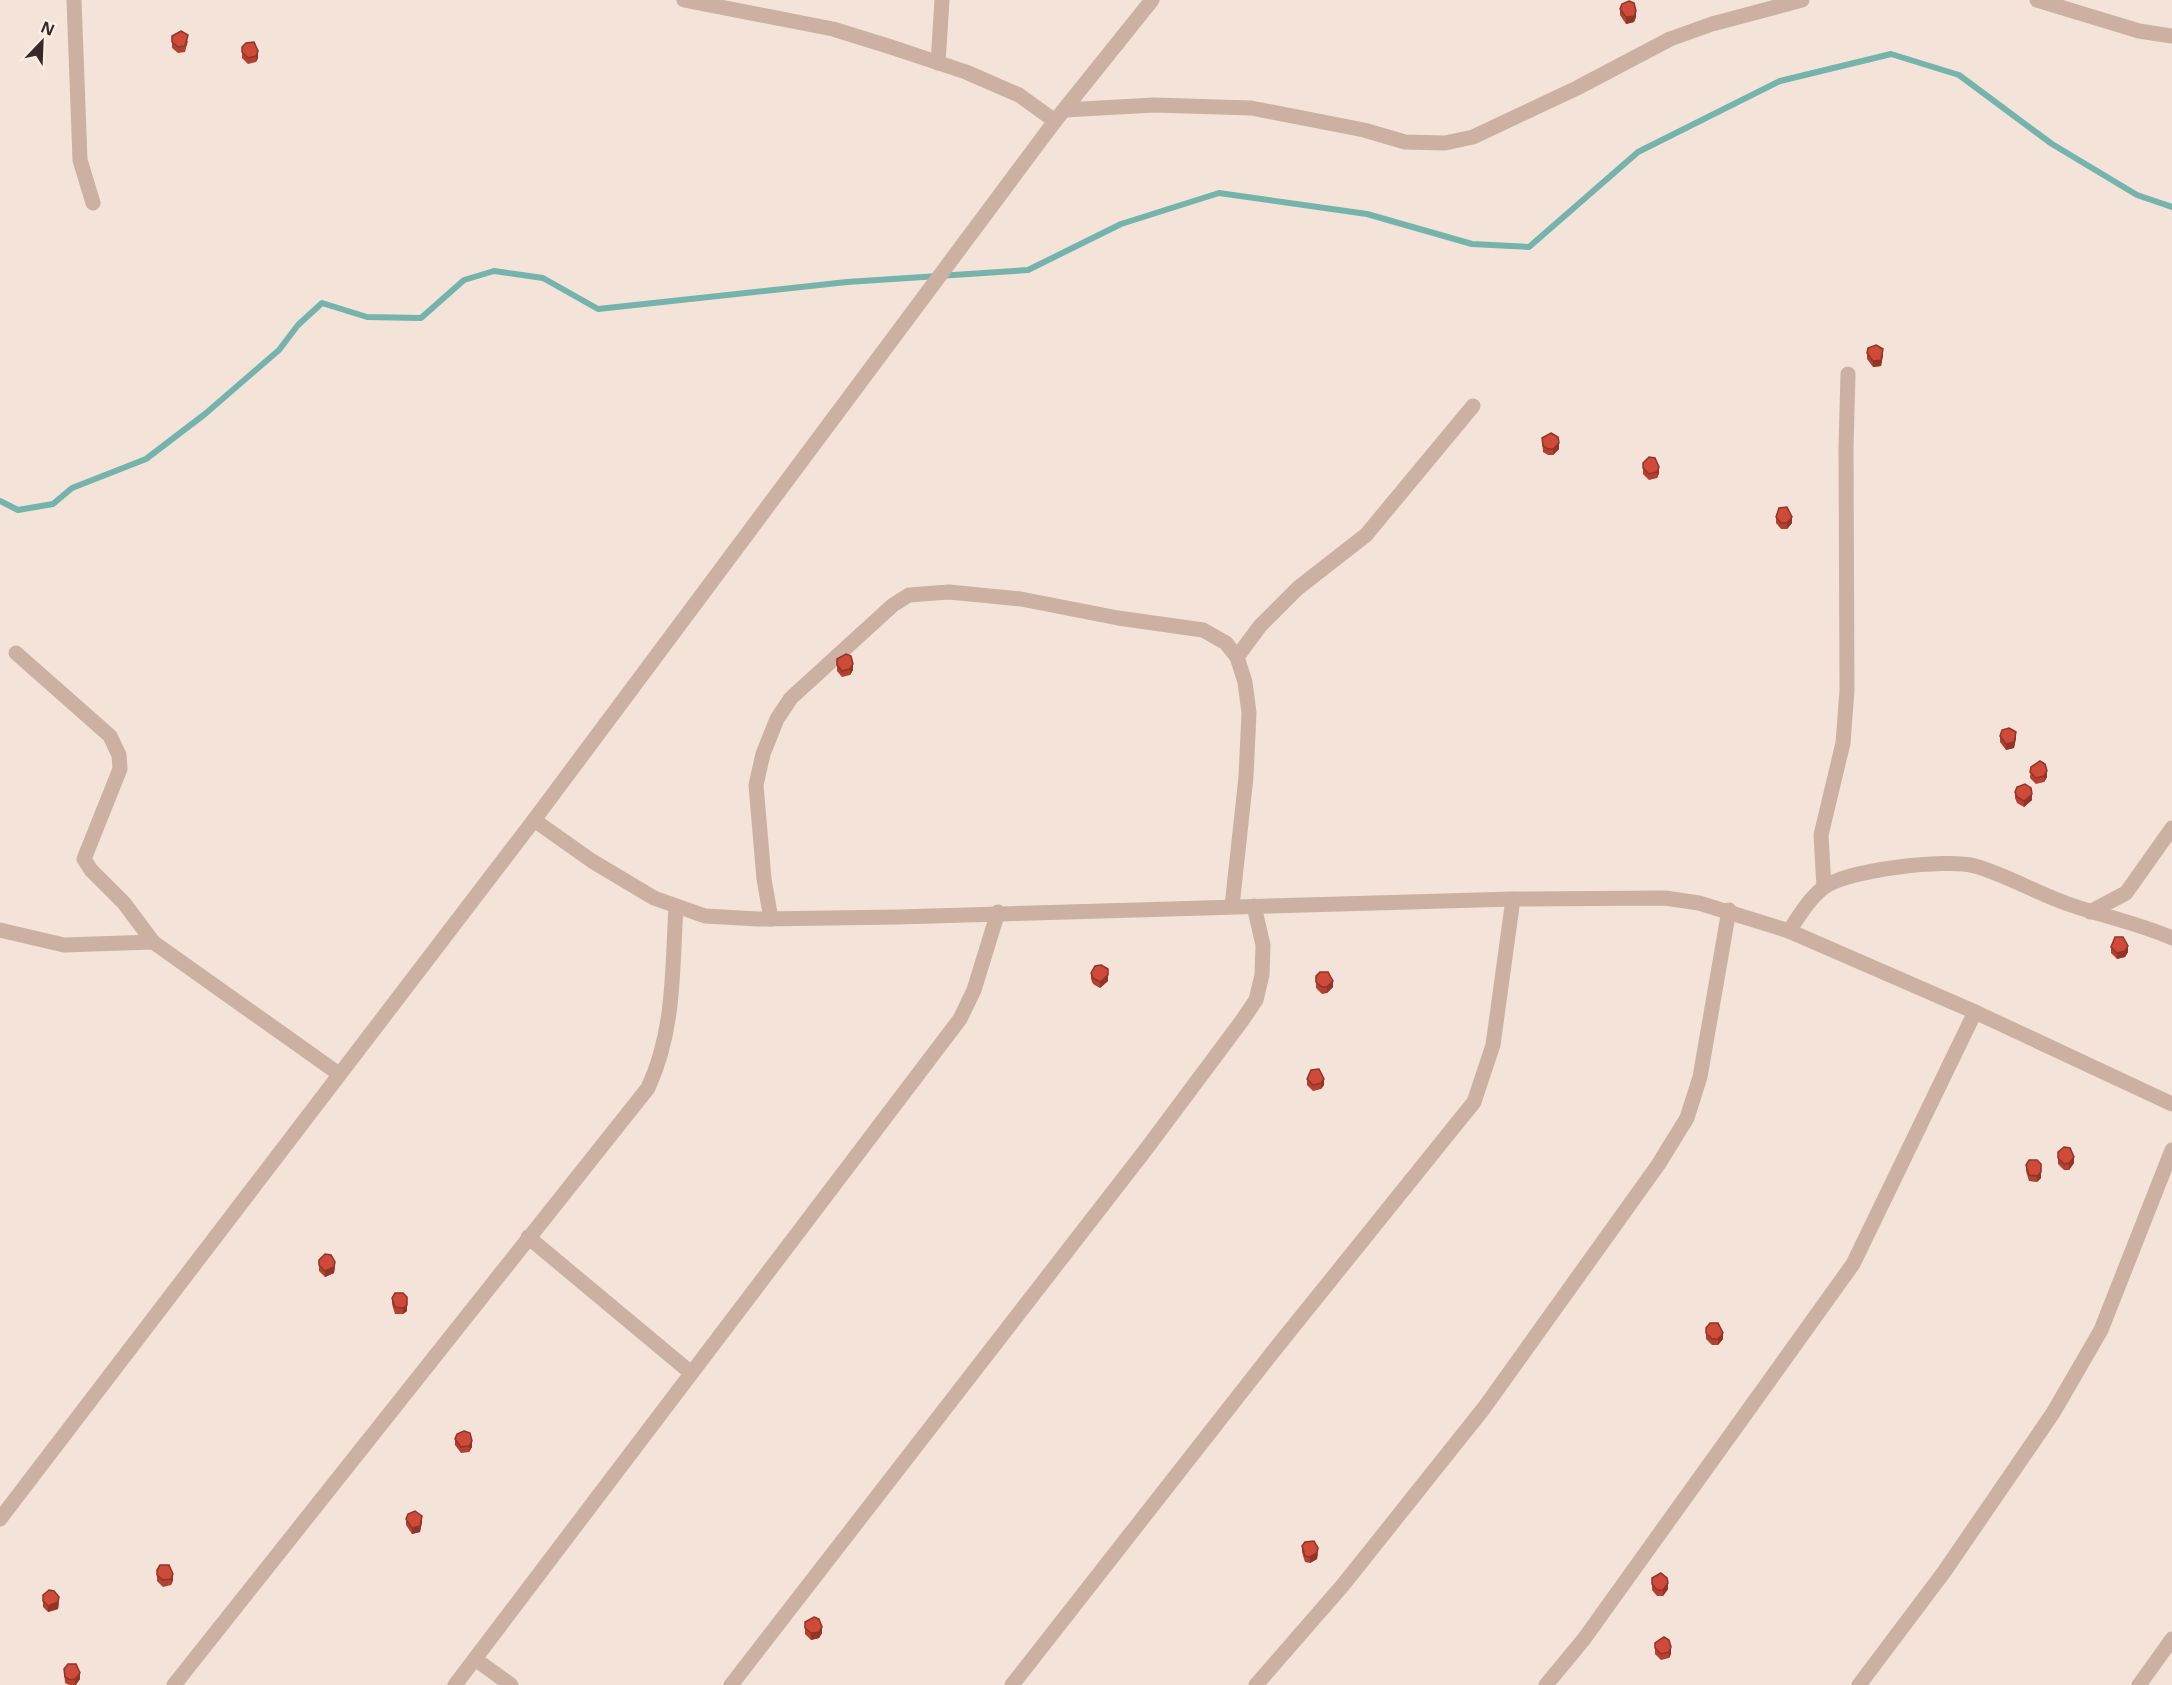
<svg xmlns="http://www.w3.org/2000/svg" width="2172" height="1685" viewBox="0 0 2172 1685" font-family="'Noto Sans',sans-serif">
<style>
.lines{fill:none;stroke-linecap:round;stroke-linejoin:round}
.stream{stroke:#75b3ad;stroke-width:6}
.minor{stroke:#ccb1a3;stroke-width:15}
.tertiary{stroke:#ccb1a3;stroke-width:15}
.wall{fill:#b34031}
.shaded-wall{fill:#923428}
.building{fill:#d04a39;stroke:#923428;stroke-width:1.5}
</style>
<rect width="100%" height="100%" fill="#f3e3d8"/>
<g class="lines">
<path class="stream" d="M 0,501 L 18,510 L 53,504 L 72,488 L 146,459 L 205,414 L 279,350 L 298,325 L 322,303 L 367,317 L 421,318 L 464,280 L 494,271 L 543,278 L 598,309 L 847,282 L 1028,270 L 1121,224 L 1219,193 L 1367,214 L 1472,244 L 1529,247 L 1638,152 L 1780,81 L 1891,54 L 1959,75 L 2052,144 L 2137,195 L 2172,207"/>
<g class="minor">
<path d="M 74,0 L 80,160 L 93,203"/>
<path d="M 684,0 L 833,29 L 891,47 L 966,72 L 1019,95 L 1055,121"/>
<path d="M 2037,0 L 2139,31 L 2172,36"/>
<path d="M 938,63 L 942,0"/>
<path d="M 1064,110 L 1154,105 L 1251,108 L 1364,130 L 1405,142 L 1445,143 L 1473,137 L 1577,88 L 1670,39 L 1712,24 L 1802,0"/>
<path d="M 16,653 L 110,736 L 119,755 L 120,769 L 84,859 L 91,870 L 124,903 L 153,942"/>
<path d="M 1237,657 L 1260,626 L 1298,588 L 1366,535 L 1473,406"/>
<path d="M 1824,887 L 1821,835 L 1843,743 L 1847,690 L 1846,447 L 1848,374"/>
<path d="M 2090,912 L 2126,893 L 2172,828"/>
<path d="M 771,919 L 764,879 L 756,785 L 763,754 L 777,719 L 791,698 L 893,605 L 909,595 L 949,592 L 1021,599 L 1118,618 L 1203,630 L 1226,643 L 1237,657 L 1245,682 L 1249,713 L 1246,777 L 1232,906"/>
<path d="M 0,930 L 64,945 L 153,942 L 339,1074"/>
<path d="M 1789,931 C 1799,916 1809,899 1823,888 C 1846,870 1946,858 1975,866 C 2007,875 2036,893 2068,904 C 2102,916 2138,923 2172,938"/>
<path d="M 528,1237 L 690,1372"/>
<path d="M 475,1659 L 511,1685"/>
<path d="M 174,1685 L 648,1088 C 675,1030 672,970 676,907"/>
<path d="M 455,1685 L 960,1019 L 974,990 L 998,912"/>
<path d="M 731,1685 L 1147,1148 L 1241,1022 L 1256,1000 L 1262,975 L 1263,945 L 1254,906"/>
<path d="M 1012,1685 L 1276,1348 L 1474,1102 L 1493,1045 L 1513,899"/>
<path d="M 1256,1685 L 1343,1585 L 1484,1408 L 1658,1165 L 1687,1118 L 1700,1077 L 1729,910"/>
<path d="M 1546,1685 L 1584,1639 L 1853,1264 L 1975,1012"/>
<path d="M 1859,1685 L 1944,1572 L 2053,1413 L 2101,1330 L 2172,1150"/>
<path d="M 2139,1685 L 2172,1639"/>
</g>
<g class="tertiary">
<path d="M 534,820 L 592,861 L 654,898 L 705,916 L 758,919 L 898,917 L 1513,899 L 1665,898 L 1699,903 L 1789,931 L 1975,1012 L 2172,1104"/>
<path d="M 0,1519 L 534,820 L 1055,121 L 1152,0"/>
</g>
</g>
<g class="wall">
<path d="M 1620,9 L 1636,17 L 1634,22 L 1626,24 L 1620,15 Z"/>
<path d="M 172,36 L 188,41 L 185,52 L 178,53 L 172,48 Z"/>
<path d="M 242,47 L 258,58 L 256,62 L 248,64 L 242,58 Z"/>
<path d="M 1867,353 L 1883,355 L 1881,366 L 1873,367 L 1867,359 Z"/>
<path d="M 1542,438 L 1559,449 L 1553,455 L 1548,455 L 1543,452 Z"/>
<path d="M 1643,463 L 1659,473 L 1657,478 L 1649,480 L 1643,474 Z"/>
<path d="M 1776,517 L 1792,523 L 1787,529 L 1781,529 L 1776,523 Z"/>
<path d="M 837,659 L 853,670 L 850,675 L 842,677 L 837,671 Z"/>
<path d="M 2000,736 L 2016,738 L 2014,748 L 2006,750 L 2000,742 Z"/>
<path d="M 2031,767 L 2047,777 L 2044,782 L 2036,784 L 2030,778 Z"/>
<path d="M 2015,792 L 2032,800 L 2024,807 L 2017,803 L 2015,798 Z"/>
<path d="M 2111,947 L 2128,952 L 2125,957 L 2117,959 L 2111,953 Z"/>
<path d="M 1091,973 L 1108,981 L 1100,988 L 1093,984 L 1091,979 Z"/>
<path d="M 1316,976 L 1333,987 L 1327,993 L 1322,994 L 1316,988 Z"/>
<path d="M 1311,1070 L 1324,1085 L 1321,1089 L 1313,1091 L 1307,1085 L 1307,1079 Z"/>
<path d="M 2058,1152 L 2074,1163 L 2069,1170 L 2064,1170 L 2058,1164 Z"/>
<path d="M 2041,1164 L 2041,1178 L 2037,1182 L 2029,1181 L 2026,1171 L 2026,1165 Z"/>
<path d="M 319,1260 L 335,1268 L 334,1273 L 325,1277 L 319,1271 Z"/>
<path d="M 407,1297 L 407,1311 L 403,1314 L 395,1314 L 392,1304 L 392,1298 Z"/>
<path d="M 1706,1328 L 1723,1339 L 1718,1345 L 1712,1345 L 1706,1339 Z"/>
<path d="M 455,1439 L 472,1447 L 469,1452 L 461,1453 L 455,1445 Z"/>
<path d="M 406,1519 L 422,1522 L 420,1532 L 412,1534 L 406,1525 Z"/>
<path d="M 1302,1546 L 1318,1554 L 1317,1559 L 1310,1563 L 1305,1562 L 1302,1552 Z"/>
<path d="M 157,1570 L 173,1580 L 171,1585 L 163,1587 L 157,1581 Z"/>
<path d="M 1652,1578 L 1668,1589 L 1663,1596 L 1657,1596 L 1652,1590 Z"/>
<path d="M 43,1595 L 59,1603 L 58,1609 L 48,1612 L 43,1607 Z"/>
<path d="M 805,1622 L 822,1633 L 819,1638 L 811,1640 L 805,1634 Z"/>
<path d="M 1655,1643 L 1671,1654 L 1669,1658 L 1661,1660 L 1655,1654 Z"/>
<path d="M 64,1669 L 80,1679 L 76,1685 L 69,1685 L 65,1683 Z"/>
</g>
<g class="shaded-wall">
<path d="M 1636,11 L 1636,17 L 1634,22 L 1626,24 L 1626,17 Z"/>
<path d="M 258,51 L 258,58 L 256,62 L 256,56 Z"/>
<path d="M 1883,349 L 1883,355 L 1881,366 L 1873,367 L 1873,361 Z"/>
<path d="M 1559,443 L 1559,449 L 1553,455 L 1553,449 Z"/>
<path d="M 1659,467 L 1659,473 L 1657,478 L 1657,472 Z"/>
<path d="M 1792,517 L 1792,523 L 1787,529 L 1787,523 Z"/>
<path d="M 853,664 L 853,670 L 850,675 L 850,669 Z"/>
<path d="M 2016,732 L 2016,738 L 2014,748 L 2006,750 L 2006,744 Z"/>
<path d="M 2047,771 L 2047,777 L 2044,782 L 2044,776 Z"/>
<path d="M 2032,794 L 2032,800 L 2024,807 L 2024,801 Z"/>
<path d="M 2128,946 L 2128,952 L 2125,957 L 2117,959 L 2117,953 Z"/>
<path d="M 1108,975 L 1108,981 L 1100,988 L 1100,982 Z"/>
<path d="M 1333,981 L 1333,987 L 1327,993 L 1327,987 Z"/>
<path d="M 1324,1079 L 1324,1085 L 1321,1089 L 1321,1083 Z"/>
<path d="M 2074,1157 L 2074,1163 L 2069,1170 L 2069,1163 Z"/>
<path d="M 2041,1172 L 2041,1178 L 2037,1182 L 2037,1176 Z"/>
<path d="M 335,1262 L 334,1273 L 325,1277 L 325,1271 Z"/>
<path d="M 407,1305 L 407,1311 L 403,1314 L 403,1308 Z"/>
<path d="M 1723,1333 L 1723,1339 L 1718,1345 L 1718,1339 Z"/>
<path d="M 472,1441 L 472,1447 L 469,1452 L 469,1446 Z"/>
<path d="M 422,1516 L 422,1522 L 420,1532 L 412,1534 L 412,1528 Z"/>
<path d="M 1318,1548 L 1317,1559 L 1310,1563 L 1310,1557 Z"/>
<path d="M 173,1574 L 173,1580 L 171,1585 L 171,1579 Z"/>
<path d="M 1668,1583 L 1668,1589 L 1663,1596 L 1663,1590 Z"/>
<path d="M 59,1597 L 58,1609 L 48,1612 L 48,1606 Z"/>
<path d="M 822,1627 L 822,1633 L 819,1638 L 811,1640 L 811,1633 Z"/>
<path d="M 1671,1647 L 1671,1654 L 1669,1658 L 1669,1652 Z"/>
<path d="M 80,1673 L 80,1679 L 75,1685 L 75,1679 Z"/>
</g>
<g class="building">
<path d="M 1629,1 L 1634,3 L 1636,11 L 1634,16 L 1626,17 L 1620,9 L 1622,4 Z"/>
<path d="M 181,31 L 188,35 L 185,46 L 178,47 L 172,42 L 172,36 Z"/>
<path d="M 254,42 L 258,51 L 256,56 L 248,58 L 242,52 L 242,47 L 246,43 Z"/>
<path d="M 1876,345 L 1883,349 L 1881,360 L 1873,361 L 1867,353 L 1868,348 Z"/>
<path d="M 1551,433 L 1558,437 L 1559,443 L 1553,449 L 1548,449 L 1543,446 L 1542,438 Z"/>
<path d="M 1649,457 L 1655,458 L 1659,467 L 1657,472 L 1649,474 L 1643,468 L 1643,463 Z"/>
<path d="M 1787,507 L 1792,517 L 1787,523 L 1781,523 L 1776,517 L 1779,508 Z"/>
<path d="M 846,654 L 851,656 L 853,664 L 850,669 L 842,671 L 837,665 L 837,659 Z"/>
<path d="M 2009,728 L 2016,732 L 2014,742 L 2006,744 L 2000,736 L 2002,730 Z"/>
<path d="M 2040,761 L 2045,764 L 2047,771 L 2044,776 L 2036,778 L 2030,772 L 2031,767 Z"/>
<path d="M 2025,784 L 2031,788 L 2032,794 L 2024,801 L 2017,797 L 2015,792 L 2017,787 Z"/>
<path d="M 2115,937 L 2123,937 L 2128,946 L 2125,951 L 2117,953 L 2111,947 Z"/>
<path d="M 1101,965 L 1108,969 L 1108,975 L 1100,982 L 1093,978 L 1091,973 L 1095,966 Z"/>
<path d="M 1320,972 L 1328,972 L 1333,981 L 1327,987 L 1322,987 L 1316,982 L 1316,976 Z"/>
<path d="M 1319,1069 L 1324,1079 L 1321,1083 L 1313,1085 L 1307,1079 L 1311,1070 Z"/>
<path d="M 2064,1147 L 2070,1148 L 2074,1157 L 2069,1163 L 2064,1164 L 2058,1158 L 2058,1152 Z"/>
<path d="M 2029,1160 L 2037,1160 L 2041,1164 L 2041,1172 L 2037,1176 L 2029,1175 L 2026,1165 Z"/>
<path d="M 325,1254 L 331,1255 L 335,1262 L 334,1267 L 325,1271 L 319,1265 L 319,1260 Z"/>
<path d="M 395,1293 L 403,1293 L 407,1297 L 407,1305 L 403,1308 L 395,1307 L 392,1298 Z"/>
<path d="M 1710,1323 L 1718,1323 L 1723,1333 L 1718,1339 L 1712,1339 L 1706,1333 L 1706,1328 Z"/>
<path d="M 464,1431 L 470,1433 L 472,1441 L 469,1446 L 461,1447 L 455,1439 L 457,1434 Z"/>
<path d="M 415,1511 L 422,1516 L 420,1526 L 412,1528 L 406,1519 L 408,1514 Z"/>
<path d="M 1314,1541 L 1318,1548 L 1317,1553 L 1310,1557 L 1305,1556 L 1302,1546 L 1305,1542 Z"/>
<path d="M 160,1565 L 169,1565 L 173,1574 L 171,1579 L 163,1580 L 157,1575 L 157,1570 Z"/>
<path d="M 1661,1573 L 1667,1578 L 1668,1583 L 1663,1590 L 1657,1590 L 1652,1584 L 1652,1578 Z"/>
<path d="M 49,1590 L 54,1591 L 59,1597 L 58,1602 L 48,1606 L 43,1601 L 43,1595 Z"/>
<path d="M 814,1617 L 819,1619 L 822,1627 L 819,1632 L 811,1633 L 805,1628 L 805,1622 Z"/>
<path d="M 1664,1637 L 1669,1640 L 1671,1647 L 1669,1652 L 1661,1654 L 1655,1648 L 1655,1643 Z"/>
<path d="M 68,1664 L 76,1664 L 80,1673 L 75,1679 L 70,1680 L 65,1677 L 64,1669 Z"/>
</g>
<g transform="translate(42 42) rotate(23)" stroke="#fbeee5" stroke-width="4.5" paint-order="stroke">
<path d="M0-4.5L10 22L0 15L-10 22Z" fill="#372926"/>
<text y="-9" font-size="16" font-weight="bold" text-anchor="middle" fill="#372926">N</text>
</g>
</svg>
